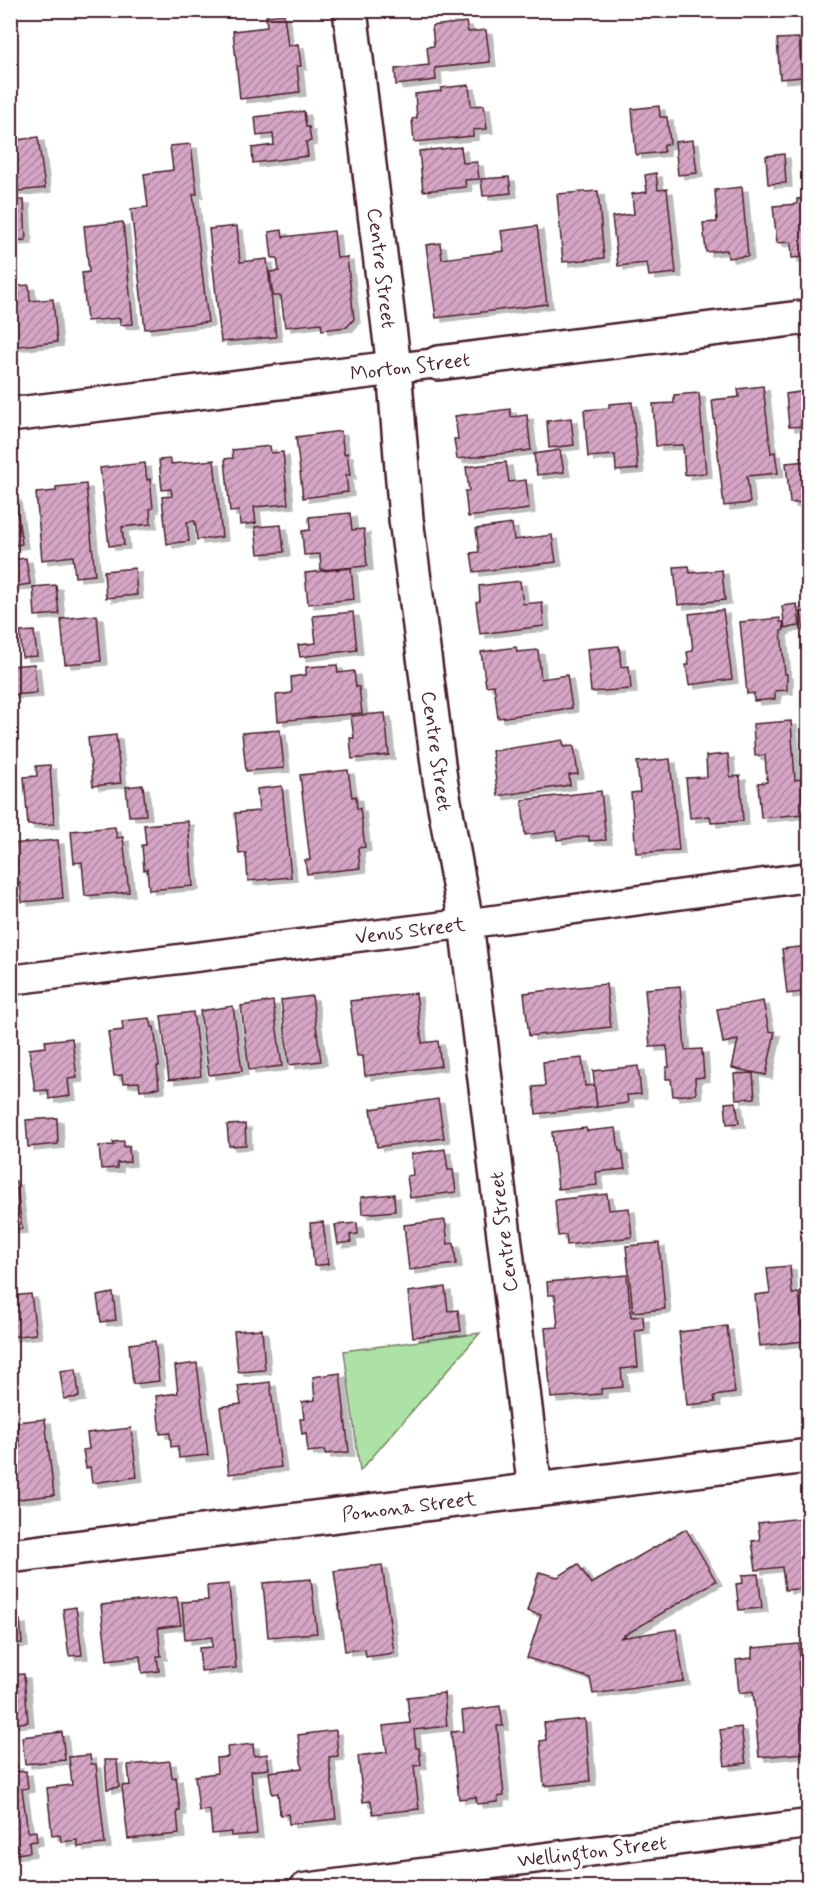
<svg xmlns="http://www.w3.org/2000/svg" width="819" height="1898" viewBox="0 0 819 1898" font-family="Mynerve,sans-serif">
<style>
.park{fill:#ace2a5;stroke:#7b8068;stroke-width:1.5}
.building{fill:url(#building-hatch);stroke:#4a1f2b;stroke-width:1.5;filter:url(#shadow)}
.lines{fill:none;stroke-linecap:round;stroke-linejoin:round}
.street-casing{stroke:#4a1f2b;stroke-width:33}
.secondary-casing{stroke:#4a1f2b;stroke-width:38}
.street{stroke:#fff;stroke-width:28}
.secondary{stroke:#fff;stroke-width:33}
.labels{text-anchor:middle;stroke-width:6;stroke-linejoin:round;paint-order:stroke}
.street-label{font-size:20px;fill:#4a1f2b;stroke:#fff}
</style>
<defs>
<pattern id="building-hatch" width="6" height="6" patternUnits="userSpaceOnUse" patternTransform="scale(1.5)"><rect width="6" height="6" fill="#d5a5c5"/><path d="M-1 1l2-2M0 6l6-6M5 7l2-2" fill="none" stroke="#af86a0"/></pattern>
<filter id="shadow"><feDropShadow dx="6" dy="4" stdDeviation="0" flood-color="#0004"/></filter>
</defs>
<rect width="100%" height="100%" fill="#fff"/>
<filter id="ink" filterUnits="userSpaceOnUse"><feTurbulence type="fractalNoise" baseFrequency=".0167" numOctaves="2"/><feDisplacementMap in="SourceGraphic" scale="12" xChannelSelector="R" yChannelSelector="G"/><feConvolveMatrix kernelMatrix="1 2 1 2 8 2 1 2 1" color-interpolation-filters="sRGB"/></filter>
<g filter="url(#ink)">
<path class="park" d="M 480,1333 L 360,1471 L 344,1351 Z"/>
<g class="building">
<path d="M 284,14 L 288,46 L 298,44 L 301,66 L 297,66 L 300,92 L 240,99 L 233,31 L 267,27 L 266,16 Z"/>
<path d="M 466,22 L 468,32 L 486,30 L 490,62 L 435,68 L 436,80 L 396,85 L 395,69 L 429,65 L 427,47 L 434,46 L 432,26 Z"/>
<path d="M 799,38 L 802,77 L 780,79 L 777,39 Z"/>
<path d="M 469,85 L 471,106 L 484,105 L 487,129 L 473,130 L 473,136 L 414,142 L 412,119 L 417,118 L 415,94 L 441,91 L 441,88 Z"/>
<path d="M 659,106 L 660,117 L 667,117 L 670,144 L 664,145 L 664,152 L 636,155 L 632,109 Z"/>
<path d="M 304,111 L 306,127 L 309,127 L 311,141 L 306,142 L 308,156 L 253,163 L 252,148 L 274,145 L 273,134 L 257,136 L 255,117 Z"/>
<path d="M 38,137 L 45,188 L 10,192 L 10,141 Z"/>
<path d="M 693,140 L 697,173 L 678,175 L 675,142 Z"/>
<path d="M 191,144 L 197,194 L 193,194 L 208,322 L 145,329 L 131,209 L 148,207 L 144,174 L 173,170 L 170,146 Z"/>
<path d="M 461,147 L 463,163 L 477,162 L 479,179 L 465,180 L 466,187 L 423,191 L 419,151 Z"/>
<path d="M 804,151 L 808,151 L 808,172 L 805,173 Z"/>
<path d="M 784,154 L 786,183 L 768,184 L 766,156 Z"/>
<path d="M 656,173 L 658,190 L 667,189 L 676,273 L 649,276 L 647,263 L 618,266 L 612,217 L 634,214 L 632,194 L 647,192 L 645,175 Z"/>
<path d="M 509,177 L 511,193 L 483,196 L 481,179 Z"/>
<path d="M 742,187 L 748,256 L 728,258 L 727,250 L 706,252 L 703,223 L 717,222 L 715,190 Z"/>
<path d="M 598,191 L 604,258 L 563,262 L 557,194 Z"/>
<path d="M 808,198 L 808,257 L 792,258 L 791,242 L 777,243 L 773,206 L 797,204 L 797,199 Z"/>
<path d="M 10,200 L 24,200 L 26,240 L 10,241 Z"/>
<path d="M 123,222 L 133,324 L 120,325 L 120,318 L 87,321 L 82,273 L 89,272 L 84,226 Z"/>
<path d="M 237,226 L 240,262 L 267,259 L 276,337 L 221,342 L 209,229 Z"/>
<path d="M 537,226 L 547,304 L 436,318 L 426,245 L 440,243 L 442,259 L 504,251 L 501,231 Z"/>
<path d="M 282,230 L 283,237 L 334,231 L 337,258 L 347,257 L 354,319 L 347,327 L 322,330 L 321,323 L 285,327 L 281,296 L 273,296 L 270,272 L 279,271 L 277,258 L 272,258 L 269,232 Z"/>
<path d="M 29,285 L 30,301 L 53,299 L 57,342 L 10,347 L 10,299 L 19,298 L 18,286 Z"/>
<path d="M 808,378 L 808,426 L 789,427 L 786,394 L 806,391 L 805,379 Z"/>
<path d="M 763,386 L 771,453 L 775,452 L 778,473 L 747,476 L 750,503 L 724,506 L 712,400 L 739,397 L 738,389 Z"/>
<path d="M 699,393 L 706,473 L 685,475 L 683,445 L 656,446 L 653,404 L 674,403 L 674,395 Z"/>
<path d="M 632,402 L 638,469 L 616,471 L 615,455 L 588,457 L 584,410 L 609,408 L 609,404 Z"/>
<path d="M 510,409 L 511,417 L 527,415 L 531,450 L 457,459 L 454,439 L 458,439 L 455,416 Z"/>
<path d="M 571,418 L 574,445 L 549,448 L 547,421 Z"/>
<path d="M 341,431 L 344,454 L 347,453 L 350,475 L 346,475 L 348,492 L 303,498 L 296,437 Z"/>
<path d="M 270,446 L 271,453 L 283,452 L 288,504 L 254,507 L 256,523 L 240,525 L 239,511 L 230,512 L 225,459 L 233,458 L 232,450 Z"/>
<path d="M 560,450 L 564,472 L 537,475 L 534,454 Z"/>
<path d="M 171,459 L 171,464 L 214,460 L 222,537 L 197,540 L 195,521 L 187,522 L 189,541 L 167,544 L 162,497 L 172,496 L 171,489 L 162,490 L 159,460 Z"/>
<path d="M 808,461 L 808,502 L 790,503 L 786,463 Z"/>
<path d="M 506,462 L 509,482 L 526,480 L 529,509 L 468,517 L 465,491 L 469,491 L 466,467 Z"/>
<path d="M 145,463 L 147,480 L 150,479 L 153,508 L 150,509 L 151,524 L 122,527 L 124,545 L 109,546 L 100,468 Z"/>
<path d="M 86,484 L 95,575 L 75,577 L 73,556 L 42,560 L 36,493 L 56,491 L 56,487 Z"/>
<path d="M 15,497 L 22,544 L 10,546 L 10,498 Z"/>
<path d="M 350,513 L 352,530 L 364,529 L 367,566 L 321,570 L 320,554 L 304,555 L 302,531 L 310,530 L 309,517 Z"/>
<path d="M 512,524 L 514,540 L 552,535 L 556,562 L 474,572 L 471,553 L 479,552 L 476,529 Z"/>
<path d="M 281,525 L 284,552 L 258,554 L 255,527 Z"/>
<path d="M 26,558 L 30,584 L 10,587 L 10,560 Z"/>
<path d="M 689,566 L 690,573 L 722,570 L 725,600 L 678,605 L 674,567 Z"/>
<path d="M 135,568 L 137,595 L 106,598 L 104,571 Z"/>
<path d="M 351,568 L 354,599 L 308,604 L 305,573 Z"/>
<path d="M 520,581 L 523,604 L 542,602 L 544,626 L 480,634 L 476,602 L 480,601 L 479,586 Z"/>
<path d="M 56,585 L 59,614 L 35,616 L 33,587 Z"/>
<path d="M 797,604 L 800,626 L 785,628 L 782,606 Z"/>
<path d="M 723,610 L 732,679 L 689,685 L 686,665 L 689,665 L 687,652 L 693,651 L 689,614 Z"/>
<path d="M 808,611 L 808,662 L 801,612 Z"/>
<path d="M 353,612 L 357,650 L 300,657 L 298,645 L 316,643 L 313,616 Z"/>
<path d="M 97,615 L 101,661 L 65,664 L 61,619 Z"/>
<path d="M 780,618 L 780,622 L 783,622 L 784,630 L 781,631 L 785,674 L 787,674 L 787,690 L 775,691 L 775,699 L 754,701 L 754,693 L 747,694 L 740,622 Z"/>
<path d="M 34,631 L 37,656 L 22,657 L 20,632 Z"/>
<path d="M 619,646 L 621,667 L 629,666 L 631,689 L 591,692 L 587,649 Z"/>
<path d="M 516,647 L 517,652 L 538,650 L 541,679 L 567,675 L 572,708 L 498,718 L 494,685 L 486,686 L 481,652 Z"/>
<path d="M 34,664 L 37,693 L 10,695 L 10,666 Z"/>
<path d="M 337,665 L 338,673 L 354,671 L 356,687 L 359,687 L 362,713 L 278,721 L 276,695 L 292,693 L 291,677 L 306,675 L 306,667 Z"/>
<path d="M 385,713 L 389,755 L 352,759 L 350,738 L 354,738 L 351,716 Z"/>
<path d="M 791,721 L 795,780 L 801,779 L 804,814 L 761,818 L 758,783 L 767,782 L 765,755 L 755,756 L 753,724 Z"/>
<path d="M 280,730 L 284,768 L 246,771 L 242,733 Z"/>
<path d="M 116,735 L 121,783 L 93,786 L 88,738 Z"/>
<path d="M 563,740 L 564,747 L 574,746 L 578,774 L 569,775 L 570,785 L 498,796 L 492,751 Z"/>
<path d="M 728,754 L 730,777 L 740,776 L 743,821 L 711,823 L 710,816 L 690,818 L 686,778 L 707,777 L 706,756 Z"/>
<path d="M 670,759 L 679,850 L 636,853 L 631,793 L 640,792 L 637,762 Z"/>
<path d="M 50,765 L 54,824 L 28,825 L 24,777 L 37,776 L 36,766 Z"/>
<path d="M 348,770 L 352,797 L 356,796 L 357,809 L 360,808 L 365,847 L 358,848 L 360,868 L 307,874 L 305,860 L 310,860 L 300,775 Z"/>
<path d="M 143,785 L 146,815 L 129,816 L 126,787 Z"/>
<path d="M 282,786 L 291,877 L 248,881 L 246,853 L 239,854 L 235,813 L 259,811 L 257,789 Z"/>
<path d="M 601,791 L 606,840 L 589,841 L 589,836 L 557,840 L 556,831 L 525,835 L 522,800 Z"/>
<path d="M 188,821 L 193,886 L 149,890 L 147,869 L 144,870 L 142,845 L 146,845 L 144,825 Z"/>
<path d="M 115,827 L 117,838 L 123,837 L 129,892 L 85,896 L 82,862 L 74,863 L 71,831 Z"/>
<path d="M 58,840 L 63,898 L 22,902 L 20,883 L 10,883 L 10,844 Z"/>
<path d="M 808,946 L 808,1015 L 804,1015 L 802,992 L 787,994 L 782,949 Z"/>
<path d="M 606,984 L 611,1027 L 529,1036 L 524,993 Z"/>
<path d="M 680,986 L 685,1050 L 702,1049 L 704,1077 L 695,1078 L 696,1094 L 673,1096 L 671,1079 L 666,1079 L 666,1067 L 669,1067 L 667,1046 L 650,1047 L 645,989 Z"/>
<path d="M 416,993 L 422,1043 L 438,1041 L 441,1066 L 365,1076 L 363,1056 L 357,1056 L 350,1001 Z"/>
<path d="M 312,996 L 321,1061 L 289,1065 L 281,1000 Z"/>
<path d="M 273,1001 L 282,1066 L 249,1070 L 241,1006 Z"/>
<path d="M 763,1001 L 769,1031 L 775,1032 L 766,1075 L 732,1068 L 738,1040 L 723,1043 L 717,1009 Z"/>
<path d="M 233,1006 L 242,1071 L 209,1075 L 200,1011 Z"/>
<path d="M 193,1012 L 201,1076 L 169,1080 L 161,1016 Z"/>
<path d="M 150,1018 L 152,1027 L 154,1027 L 159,1066 L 157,1066 L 159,1088 L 140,1090 L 139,1082 L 123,1083 L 122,1075 L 114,1076 L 108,1032 L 123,1030 L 122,1021 Z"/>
<path d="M 72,1038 L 77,1078 L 68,1079 L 70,1096 L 49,1099 L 48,1090 L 35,1091 L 29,1049 L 46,1047 L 45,1041 Z"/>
<path d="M 582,1058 L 585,1086 L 595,1085 L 597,1107 L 536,1114 L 533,1087 L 545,1086 L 543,1062 Z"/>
<path d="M 638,1066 L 641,1094 L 627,1095 L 628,1103 L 597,1107 L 593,1071 Z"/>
<path d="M 753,1073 L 755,1098 L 736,1099 L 734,1074 Z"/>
<path d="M 438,1099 L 444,1138 L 377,1147 L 371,1109 Z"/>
<path d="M 736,1102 L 739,1123 L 727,1124 L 725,1103 Z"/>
<path d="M 57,1118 L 58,1144 L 28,1147 L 26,1120 Z"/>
<path d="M 245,1124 L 246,1145 L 229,1146 L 227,1125 Z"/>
<path d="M 586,1128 L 587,1131 L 616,1128 L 619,1151 L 622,1151 L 625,1169 L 596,1172 L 597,1185 L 558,1189 L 552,1132 Z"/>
<path d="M 124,1141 L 124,1147 L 129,1147 L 130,1162 L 117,1163 L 117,1168 L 101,1169 L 99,1146 L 114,1145 L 113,1142 Z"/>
<path d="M 445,1149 L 448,1170 L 453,1170 L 456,1192 L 410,1198 L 407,1176 L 413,1175 L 411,1154 Z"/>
<path d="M 10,1181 L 16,1181 L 22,1229 L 10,1230 Z"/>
<path d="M 394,1194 L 395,1211 L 362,1214 L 361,1197 Z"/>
<path d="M 607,1194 L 609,1210 L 629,1208 L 632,1237 L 567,1245 L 566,1235 L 558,1236 L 555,1200 Z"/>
<path d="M 445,1220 L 448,1244 L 454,1243 L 456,1264 L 409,1270 L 404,1225 Z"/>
<path d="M 323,1222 L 328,1264 L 314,1266 L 310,1223 Z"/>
<path d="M 357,1223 L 358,1234 L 350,1235 L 351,1242 L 338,1244 L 335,1225 Z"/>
<path d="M 659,1243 L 665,1309 L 633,1312 L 626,1246 Z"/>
<path d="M 790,1266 L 792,1294 L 799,1293 L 804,1341 L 760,1346 L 755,1295 L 770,1293 L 767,1268 Z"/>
<path d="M 627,1275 L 631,1317 L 643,1316 L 644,1330 L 635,1331 L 638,1367 L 621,1369 L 623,1387 L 601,1389 L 601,1394 L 551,1398 L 545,1328 L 558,1327 L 555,1295 L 548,1295 L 547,1282 Z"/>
<path d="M 445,1287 L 448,1311 L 458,1310 L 461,1331 L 413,1337 L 408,1292 Z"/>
<path d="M 113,1293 L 116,1320 L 101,1322 L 97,1296 Z"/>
<path d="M 31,1294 L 36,1334 L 10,1337 L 10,1296 Z"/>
<path d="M 727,1326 L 735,1393 L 714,1396 L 715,1402 L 687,1405 L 679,1332 Z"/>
<path d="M 262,1329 L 265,1370 L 238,1372 L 234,1331 Z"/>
<path d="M 155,1341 L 159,1381 L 133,1384 L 129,1344 Z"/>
<path d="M 197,1363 L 208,1455 L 179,1458 L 178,1446 L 171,1447 L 170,1433 L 160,1434 L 156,1396 L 178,1393 L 175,1366 Z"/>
<path d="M 76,1369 L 79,1397 L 64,1399 L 60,1371 Z"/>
<path d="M 340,1373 L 349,1452 L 325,1454 L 325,1450 L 308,1452 L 306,1433 L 302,1434 L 300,1419 L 304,1419 L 302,1402 L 315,1400 L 313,1377 Z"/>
<path d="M 270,1382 L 281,1467 L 229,1474 L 220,1407 L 241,1404 L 238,1386 Z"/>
<path d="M 45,1419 L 54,1495 L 11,1500 L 10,1448 L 20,1447 L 17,1422 Z"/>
<path d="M 131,1428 L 137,1477 L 92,1483 L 90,1467 L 86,1468 L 83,1450 L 89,1449 L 87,1433 Z"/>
<path d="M 802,1518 L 808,1567 L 808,1588 L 785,1590 L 782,1567 L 756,1570 L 752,1541 L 760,1540 L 758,1523 Z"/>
<path d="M 686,1529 L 716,1581 L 620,1638 L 676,1629 L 684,1681 L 593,1694 L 590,1678 L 527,1658 L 541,1615 L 527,1611 L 539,1572 L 558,1577 L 578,1564 L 591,1584 Z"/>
<path d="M 382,1565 L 394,1653 L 366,1657 L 365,1649 L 345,1651 L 334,1571 Z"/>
<path d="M 758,1574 L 762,1608 L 739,1610 L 736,1584 L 743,1583 L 742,1575 Z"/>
<path d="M 311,1579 L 317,1633 L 268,1637 L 263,1583 Z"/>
<path d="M 229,1584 L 236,1668 L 201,1671 L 199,1648 L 212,1647 L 212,1637 L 185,1640 L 182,1602 L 208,1600 L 207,1586 Z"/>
<path d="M 177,1597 L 181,1625 L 158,1628 L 161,1656 L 157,1656 L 159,1671 L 142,1673 L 140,1656 L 107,1660 L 101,1605 Z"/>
<path d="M 76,1607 L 82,1655 L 69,1656 L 63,1609 Z"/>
<path d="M 20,1620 L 22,1643 L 10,1644 L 10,1621 Z"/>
<path d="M 799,1644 L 800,1662 L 798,1662 L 805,1753 L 759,1757 L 753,1691 L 739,1693 L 736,1660 L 752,1658 L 752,1648 Z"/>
<path d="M 24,1674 L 28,1722 L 10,1724 L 10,1675 Z"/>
<path d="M 444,1693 L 447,1726 L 414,1730 L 416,1748 L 419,1748 L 421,1765 L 414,1766 L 419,1809 L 373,1814 L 371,1801 L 363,1802 L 358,1756 L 387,1752 L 383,1726 L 410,1723 L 407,1697 Z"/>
<path d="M 500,1706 L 503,1726 L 497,1726 L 504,1796 L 498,1797 L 498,1802 L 477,1804 L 476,1797 L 459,1799 L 451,1732 L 464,1731 L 462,1711 Z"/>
<path d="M 585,1719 L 590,1781 L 544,1786 L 540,1741 L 546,1740 L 544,1723 Z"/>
<path d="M 741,1727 L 746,1763 L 725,1766 L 720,1730 Z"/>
<path d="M 336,1730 L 338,1756 L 329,1757 L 336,1819 L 289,1824 L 288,1814 L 280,1815 L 278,1793 L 272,1794 L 269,1772 L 302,1768 L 298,1735 Z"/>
<path d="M 62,1732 L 65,1760 L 25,1764 L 22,1737 Z"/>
<path d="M 253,1744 L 254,1756 L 267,1754 L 269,1769 L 251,1771 L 257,1834 L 231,1836 L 231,1832 L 212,1834 L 210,1810 L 199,1811 L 195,1776 L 217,1773 L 216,1758 L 228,1757 L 227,1747 Z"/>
<path d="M 90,1755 L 91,1764 L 96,1764 L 105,1844 L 78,1847 L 77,1840 L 61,1842 L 60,1835 L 52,1836 L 47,1788 L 72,1785 L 69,1757 Z"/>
<path d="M 105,1760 L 117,1760 L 119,1787 L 107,1789 Z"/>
<path d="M 170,1761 L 172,1778 L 176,1777 L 180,1811 L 177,1811 L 179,1834 L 128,1839 L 122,1786 L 130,1785 L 128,1765 Z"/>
<path d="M 17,1765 L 18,1772 L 26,1771 L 28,1788 L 22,1789 L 28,1832 L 36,1831 L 37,1841 L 29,1842 L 30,1852 L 10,1855 L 10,1766 Z"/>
</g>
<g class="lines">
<defs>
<g id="street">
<path d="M 394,368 L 438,363"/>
<path d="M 10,980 L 494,920 L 808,877"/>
<path d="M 304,1888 L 808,1824"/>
</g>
<g id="secondary">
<path d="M 350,10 L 394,368 L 406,519 L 440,779 L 466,923 L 535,1490"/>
<path d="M 438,363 L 808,317"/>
<path d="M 10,415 L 394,368"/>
<path d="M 10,1556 L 808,1456"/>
</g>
</defs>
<use href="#street" class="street-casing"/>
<use href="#secondary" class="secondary-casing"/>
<use href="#street" class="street"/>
<use href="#secondary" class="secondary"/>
</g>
</g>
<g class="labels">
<g class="street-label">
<text transform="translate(382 268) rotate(83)" y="7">Centre Street</text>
<text transform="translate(410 366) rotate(-7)" y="7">Morton Street</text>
<text transform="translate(437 751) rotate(82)" y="7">Centre Street</text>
<text transform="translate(410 930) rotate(-7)" y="7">Venus Street</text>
<text transform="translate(503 1232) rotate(-97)" y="7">Centre Street</text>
<text transform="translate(409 1506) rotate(-7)" y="7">Pomona Street</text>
<text transform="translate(592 1851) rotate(-7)" y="7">Wellington Street</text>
</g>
</g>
<rect width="819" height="1898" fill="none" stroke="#fff" stroke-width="36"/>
<rect x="18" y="18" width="783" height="1862" fill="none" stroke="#4a1f2b" stroke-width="2" filter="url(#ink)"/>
</svg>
